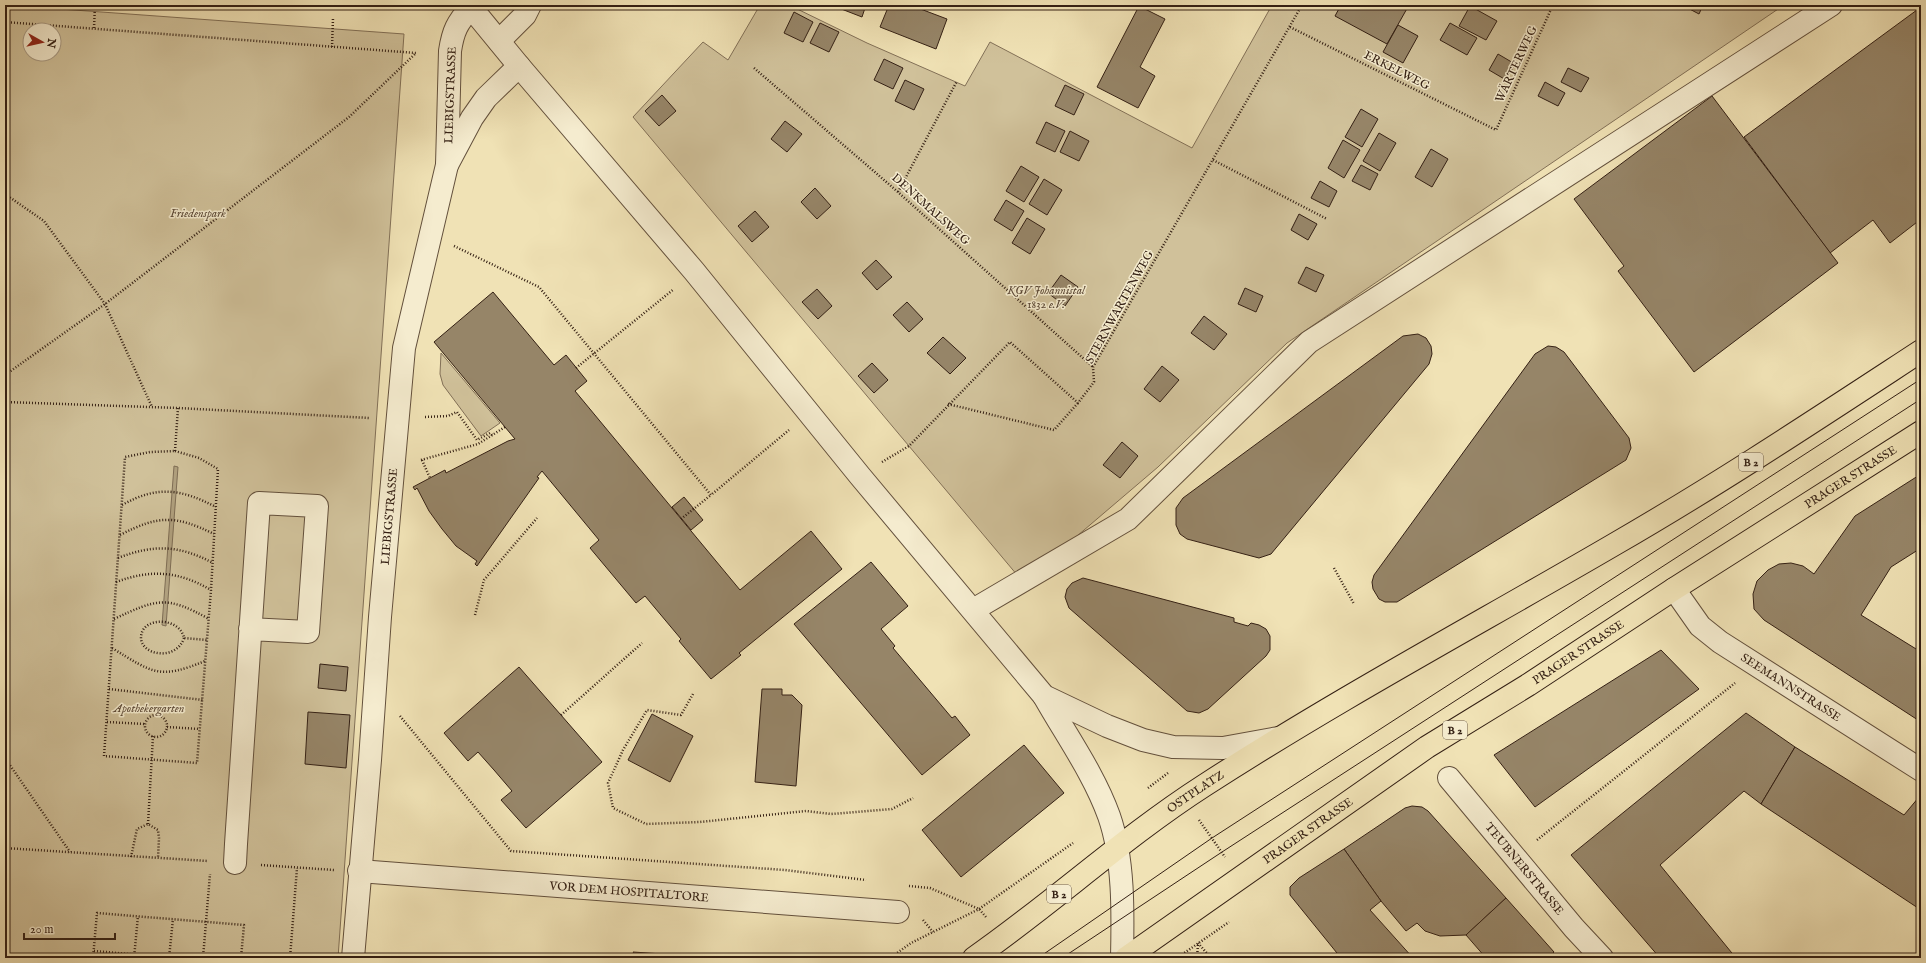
<svg xmlns="http://www.w3.org/2000/svg" width="1926" height="963" viewBox="0 0 1926 963" font-family="'IM FELL English',serif">
<style>
.green{fill:#d0c19a;stroke:#827057;fill-rule:evenodd}
.water{fill:#b0a07e;stroke:#7e6d54}
.building{fill:#968568;stroke:#342014}
.lines{fill:none;stroke-linecap:round;stroke-linejoin:round}
.minor-casing{stroke:#63503c;stroke-width:24}
.major-casing{stroke:#342014;stroke-width:24}
.path{stroke:#342014;stroke-width:2.5;stroke-dasharray:1 2;stroke-linecap:butt}
.minor{stroke:#f5eccf;stroke-width:22}
.major{stroke:#f0e2b5;stroke-width:22}
.tram{stroke:#342014;stroke-width:1}
.labels{text-anchor:middle;stroke-width:3;stroke-linejoin:round;paint-order:stroke}
.shield{fill:#f5eccf;stroke:#6e5d4c;stroke-width:1}
.shield-label{font-size:11px;font-weight:bold;fill:#342014}
.street-label{font-size:12px;fill:#342014;stroke:#f5eccf}
.park-label{font-size:12px;font-style:italic;fill:#5b4836;stroke:#f5eccf}
</style>
<rect width="100%" height="100%" fill="#f0e2b5"/>
<filter id="stains"><feTurbulence type="fractalNoise" baseFrequency=".005" numOctaves="4"/><feColorMatrix values="0 0 0 0 .2 0 0 0 0 .09 0 0 0 0 .02 0 0 0 .5 -.17"/></filter>
<radialGradient id="worn" r=".72"><stop offset=".6" stop-color="#630" stop-opacity="0"/><stop offset="1" stop-color="#630" stop-opacity=".3"/></radialGradient>
<g class="green">
<path d="M 5,5 L 404,34 L 338,958 L 5,958 ZM 30,30 L 54,30 L 54,54 L 30,54 Z"/>
<path d="M 760,5 L 789,5 L 867,43 L 965,86 L 990,42 L 1192,148 L 1272,5 L 1784,5 L 1287,343 L 1158,467 L 1023,582 L 633,117 L 703,42 L 728,60 Z"/>
<path d="M 441,353 L 500,423 L 481,436 L 443,385 L 440,374 Z"/>
</g>
<path class="water" d="M 174,466 L 178,467 L 166,626 L 162,625 Z"/>
<g class="building">
<path d="M 831,5 L 866,5 L 862,17 Z"/>
<path d="M 889,5 L 910,5 L 947,19 L 936,49 L 880,27 Z"/>
<path d="M 1341,5 L 1409,5 L 1387,44 L 1335,16 Z"/>
<path d="M 1682,5 L 1703,5 L 1699,14 Z"/>
<path d="M 1139,6 L 1165,19 L 1140,67 L 1155,76 L 1138,108 L 1097,87 Z"/>
<path d="M 1470,6 L 1497,21 L 1486,40 L 1459,26 Z"/>
<path d="M 1921,7 L 1921,219 L 1890,243 L 1873,220 L 1830,253 L 1744,137 Z"/>
<path d="M 794,12 L 813,22 L 803,42 L 784,33 Z"/>
<path d="M 820,23 L 839,32 L 829,52 L 810,43 Z"/>
<path d="M 1450,23 L 1477,38 L 1467,55 L 1440,40 Z"/>
<path d="M 1398,25 L 1418,36 L 1403,63 L 1383,52 Z"/>
<path d="M 1498,54 L 1515,64 L 1506,80 L 1489,70 Z"/>
<path d="M 884,59 L 903,68 L 893,89 L 874,80 Z"/>
<path d="M 1568,68 L 1589,78 L 1581,92 L 1561,82 Z"/>
<path d="M 905,80 L 924,89 L 914,110 L 895,101 Z"/>
<path d="M 1545,82 L 1565,93 L 1558,106 L 1538,96 Z"/>
<path d="M 1065,85 L 1084,94 L 1074,115 L 1055,106 Z"/>
<path d="M 662,95 L 676,111 L 659,126 L 645,111 Z"/>
<path d="M 1712,96 L 1838,263 L 1694,372 L 1618,271 L 1624,266 L 1574,199 Z"/>
<path d="M 1361,109 L 1378,119 L 1362,147 L 1345,137 Z"/>
<path d="M 785,121 L 802,134 L 787,152 L 771,139 Z"/>
<path d="M 1046,122 L 1065,131 L 1055,152 L 1036,143 Z"/>
<path d="M 1070,131 L 1089,141 L 1079,161 L 1060,152 Z"/>
<path d="M 1379,133 L 1396,143 L 1380,171 L 1363,161 Z"/>
<path d="M 1343,140 L 1360,150 L 1344,178 L 1328,168 Z"/>
<path d="M 1431,149 L 1448,159 L 1432,187 L 1415,177 Z"/>
<path d="M 1361,165 L 1378,174 L 1370,190 L 1352,181 Z"/>
<path d="M 1021,166 L 1039,177 L 1024,202 L 1006,191 Z"/>
<path d="M 1044,179 L 1062,190 L 1047,215 L 1029,204 Z"/>
<path d="M 1320,181 L 1337,191 L 1329,207 L 1311,198 Z"/>
<path d="M 815,188 L 831,206 L 817,219 L 801,202 Z"/>
<path d="M 1006,200 L 1024,211 L 1012,231 L 994,220 Z"/>
<path d="M 755,211 L 769,227 L 752,242 L 738,226 Z"/>
<path d="M 1299,214 L 1317,224 L 1308,240 L 1291,230 Z"/>
<path d="M 1027,218 L 1045,229 L 1030,254 L 1012,243 Z"/>
<path d="M 876,260 L 892,277 L 877,290 L 862,273 Z"/>
<path d="M 1306,267 L 1324,275 L 1316,292 L 1298,283 Z"/>
<path d="M 1061,275 L 1078,287 L 1065,306 L 1048,293 Z"/>
<path d="M 1245,288 L 1263,296 L 1256,312 L 1238,304 Z"/>
<path d="M 817,289 L 832,306 L 818,319 L 802,302 Z"/>
<path d="M 493,292 L 554,365 L 566,355 L 587,381 L 575,391 L 740,590 L 811,531 L 842,569 L 739,653 L 741,655 L 711,679 L 679,641 L 681,639 L 645,596 L 636,603 L 590,548 L 599,540 L 542,471 L 537,477 L 539,478 L 477,566 L 475,564 L 477,561 L 456,546 L 442,529 L 429,511 L 417,488 L 415,490 L 413,487 L 445,470 L 446,473 L 508,441 L 515,439 L 434,342 Z"/>
<path d="M 907,302 L 923,319 L 909,332 L 893,315 Z"/>
<path d="M 1204,316 L 1227,334 L 1214,350 L 1191,333 Z"/>
<path d="M 1418,334 L 1426,338 L 1431,346 L 1432,354 L 1429,364 L 1271,554 L 1259,558 L 1187,539 L 1180,534 L 1176,525 L 1176,508 L 1183,498 L 1403,336 Z"/>
<path d="M 943,337 L 966,358 L 950,374 L 927,353 Z"/>
<path d="M 1548,346 L 1556,347 L 1564,352 L 1629,438 L 1631,448 L 1626,460 L 1397,602 L 1385,602 L 1379,599 L 1373,589 L 1372,582 L 1374,575 L 1535,354 Z"/>
<path d="M 872,363 L 888,380 L 874,393 L 858,376 Z"/>
<path d="M 1162,366 L 1179,380 L 1160,402 L 1144,389 Z"/>
<path d="M 1122,442 L 1138,456 L 1120,478 L 1103,465 Z"/>
<path d="M 1921,474 L 1921,548 L 1891,567 L 1861,615 L 1921,652 L 1921,722 L 1764,620 L 1754,609 L 1753,594 L 1757,581 L 1768,570 L 1779,564 L 1791,563 L 1803,566 L 1814,574 L 1855,516 Z"/>
<path d="M 684,497 L 703,520 L 691,530 L 672,507 Z"/>
<path d="M 871,562 L 908,606 L 881,629 L 895,646 L 893,648 L 952,718 L 955,716 L 970,735 L 922,775 L 794,624 Z"/>
<path d="M 1083,578 L 1234,618 L 1234,622 L 1248,626 L 1251,623 L 1259,625 L 1266,629 L 1270,636 L 1270,650 L 1266,656 L 1208,709 L 1199,713 L 1187,711 L 1069,608 L 1065,597 L 1067,589 L 1072,583 Z"/>
<path d="M 1661,650 L 1699,689 L 1535,807 L 1494,755 Z"/>
<path d="M 320,664 L 348,667 L 346,691 L 318,688 Z"/>
<path d="M 519,667 L 602,762 L 526,828 L 501,800 L 512,791 L 494,770 L 478,752 L 468,761 L 444,733 Z"/>
<path d="M 762,689 L 782,689 L 782,695 L 792,695 L 802,705 L 796,786 L 755,782 Z"/>
<path d="M 308,712 L 350,715 L 346,768 L 305,764 Z"/>
<path d="M 1746,713 L 1795,747 L 1761,804 L 1744,791 L 1660,865 L 1736,958 L 1660,958 L 1571,855 Z"/>
<path d="M 652,714 L 693,736 L 670,782 L 628,760 Z"/>
<path d="M 1024,745 L 1064,793 L 961,877 L 922,830 Z"/>
<path d="M 1795,747 L 1904,815 L 1919,797 L 1921,798 L 1921,910 L 1761,804 Z"/>
<path d="M 1412,806 L 1422,807 L 1428,811 L 1506,898 L 1466,935 L 1440,936 L 1425,931 L 1417,923 L 1406,931 L 1381,901 L 1344,849 L 1405,808 Z"/>
<path d="M 1344,849 L 1381,901 L 1370,910 L 1413,958 L 1341,958 L 1290,895 L 1290,887 L 1299,878 Z"/>
<path d="M 1506,898 L 1554,952 L 1548,958 L 1486,958 L 1466,935 Z"/>
<path d="M 633,952 L 722,958 L 637,958 Z"/>
</g>
<g class="lines">
<defs>
<g id="minor">
<path d="M 469,5 L 519,66 L 694,271 L 860,476 L 1044,696 L 1107,726 L 1143,740 L 1173,747 L 1223,748 L 1278,738"/>
<path d="M 471,7 C 457,23 453,31 450,51 L 447,165 L 472,118 L 486,98 L 519,66"/>
<path d="M 499,41 L 525,15 L 530,5"/>
<path id="s1" d="M 1674,589 L 1700,626 L 1720,642 L 1921,770"/>
<path d="M 973,610 L 1128,519 L 1309,342 L 1831,5"/>
<path d="M 1044,696 C 1066,735 1094,774 1109,816 C 1124,859 1123,913 1122,958"/>
<path id="s2" d="M 1449,778 L 1574,928 L 1602,958"/>
<path d="M 235,863 L 236,844 L 259,503 L 317,506 L 308,632 L 250,629"/>
<path id="s3" d="M 359,871 L 898,912"/>
<path id="s4" d="M 353,958 L 370,760 L 380,617 L 404,348 L 447,165"/>
</g>
<g id="major">
<path id="s5" d="M 974,958 C 1053,903 1124,837 1205,785 C 1338,699 1478,624 1615,544 C 1719,484 1820,417 1921,351"/>
<path id="s6" d="M 1126,958 L 1427,747 L 1528,685 L 1674,589 L 1921,432"/>
</g>
</defs>
<use href="#minor" class="minor-casing"/>
<use href="#major" class="major-casing"/>
<g class="path">
<path d="M 5,22 L 416,53 L 349,117 L 105,304 L 5,375"/>
<path d="M 1290,27 L 1496,130 L 1553,5"/>
<path d="M 94,28 L 95,5"/>
<path d="M 332,47 L 333,18"/>
<path d="M 754,68 L 898,192 L 1093,367"/>
<path d="M 1213,160 L 1327,219"/>
<path d="M 898,192 L 957,81"/>
<path d="M 5,194 L 44,221 L 105,304 L 152,407"/>
<path d="M 454,246 L 539,287 L 711,495 L 789,430"/>
<path d="M 576,368 L 674,289"/>
<path d="M 5,402 L 178,408 L 370,418"/>
<path d="M 948,404 L 1054,430 L 1078,403"/>
<path d="M 425,417 L 448,416 L 457,412 L 477,440 L 490,433 L 492,435"/>
<path d="M 175,451 L 199,458 L 218,469 L 211,590 L 197,763 L 104,756 L 125,457 L 150,452 Z"/>
<path d="M 175,451 L 178,408"/>
<path d="M 421,460 L 478,444 L 505,427"/>
<path d="M 422,460 L 430,478"/>
<path d="M 882,462 L 909,446 L 1010,342 L 1078,403 L 1094,382 L 1093,367 L 1302,5"/>
<path d="M 122,505 C 158,485 181,489 216,507"/>
<path d="M 681,519 L 711,495"/>
<path d="M 120,535 C 159,515 175,515 214,534"/>
<path d="M 118,558 C 154,544 179,545 213,563"/>
<path d="M 1334,568 L 1354,604"/>
<path d="M 116,582 C 152,569 178,571 211,590"/>
<path d="M 475,615 L 484,580 L 537,518"/>
<path d="M 114,619 C 157,599 166,595 209,619"/>
<path d="M 184,638 C 176,662 140,655 141,637 C 142,616 180,617 184,638 L 207,640"/>
<path d="M 112,648 C 153,673 159,680 205,661"/>
<path d="M 109,689 L 203,700"/>
<path d="M 693,694 L 681,715 L 647,710 L 623,750 L 608,783 L 613,808 L 646,824 L 700,822 L 806,811 L 831,814 L 892,809 L 913,798"/>
<path d="M 561,715 L 642,643"/>
<circle cx="156" cy="726" r="11"/>
<path d="M 400,716 L 511,851 L 785,870 L 866,880"/>
<path d="M 107,722 L 145,724"/>
<path d="M 167,727 L 200,729"/>
<path d="M 5,758 L 70,852"/>
<path d="M 1148,788 L 1168,773"/>
<path d="M 1199,820 L 1225,857"/>
<path d="M 148,824 L 153,736"/>
<path d="M 1537,840 L 1735,683"/>
<path d="M 5,848 L 208,861"/>
<path d="M 131,857 L 137,829 L 148,824 L 158,830 L 159,838 L 158,858"/>
<path d="M 261,865 L 334,870"/>
<path d="M 909,886 L 930,888 L 979,909 L 986,917"/>
<path d="M 923,920 L 933,932"/>
<path d="M 1198,943 L 1211,958"/>
<path d="M 94,951 L 176,958"/>
<path d="M 93,958 L 97,913 L 244,925 L 241,958"/>
<path d="M 134,958 L 138,916"/>
<path d="M 169,958 L 173,919"/>
<path d="M 203,958 L 210,874"/>
<path d="M 290,958 L 297,868"/>
<path d="M 890,958 L 911,943 L 979,909 L 1073,843"/>
<path d="M 1177,958 L 1229,922"/>
<path d="M 1197,958 L 1198,944"/>
</g>
<use href="#minor" class="minor"/>
<use href="#major" class="major"/>
<g class="tram">
<path d="M 1038,958 L 1212,838 L 1921,379"/>
<path d="M 1062,958 L 1222,852 L 1921,399"/>
</g>
</g>
<g class="labels">
<g class="shield">
<rect x="1739" y="453" width="24" height="18" rx="3"/>
<rect x="1443" y="721" width="24" height="18" rx="3"/>
<rect x="1047" y="885" width="24" height="18" rx="3"/>
</g>
<g class="shield-label">
<text x="1751" y="466">B 2</text>
<text x="1455" y="734">B 2</text>
<text x="1059" y="898">B 2</text>
</g>
<g class="street-label">
<text transform="translate(1516 64) rotate(-65)" y="4">WÄRTERWEG</text>
<text transform="translate(1397 70) rotate(27)" y="4">ERKELWEG</text>
<text transform="translate(450 95) rotate(-88)" y="4">LIEBIGSTRASSE</text>
<text transform="translate(931 209) rotate(42)" y="4">DENKMALSWEG</text>
<text transform="translate(1119 307) rotate(-61)" y="4">STERNWARTENWEG</text>
<text dy="4" stroke="none"><textPath href="#s6" startOffset="870">PRAGER STRASSE</textPath></text>
<text dy="4" stroke="none"><textPath href="#s4" startOffset="443">LIEBIGSTRASSE</textPath></text>
<text dy="4" stroke="none"><textPath href="#s6" startOffset="546">PRAGER STRASSE</textPath></text>
<text dy="4" stroke="none"><textPath href="#s1" startOffset="155">SEEMANNSTRASSE</textPath></text>
<text dy="4" stroke="none"><textPath href="#s5" startOffset="277">OSTPLATZ</textPath></text>
<text dy="4" stroke="none"><textPath href="#s6" startOffset="222">PRAGER STRASSE</textPath></text>
<text dy="4" stroke="none"><textPath href="#s2" startOffset="118">TEUBNERSTRASSE</textPath></text>
<text dy="4" stroke="none"><textPath href="#s3" startOffset="271">VOR DEM HOSPITALTORE</textPath></text>
</g>
<g class="park-label">
<text x="198" y="217">Friedenspark</text>
<text x="1046" y="294">KGV Johannistal<tspan x="1046" dy="14">1832 e.V.</tspan></text>
<text x="149" y="712">Apothekergarten</text>
</g>
</g>
<rect width="1926" height="963" fill="none" stroke="#f0e2b5" stroke-width="20"/>
<rect x="6" y="6" width="1914" height="951" fill="none" stroke="#342014" stroke-width="2"/>
<rect x="10" y="10" width="1906" height="943" fill="none" stroke="#342014"/>
<g transform="translate(42 42) rotate(98)"><circle r="19" fill="#f5eccf" stroke="#a89a84"/>
<path d="M0-3L7 15L0 10L-7 15Z" fill="#8f2418"/>
<text y="-6" font-size="11" font-weight="bold" text-anchor="middle" fill="#342014">N</text>
</g>
<path d="M24 933v6h91v-6" fill="none" stroke="#342014" stroke-width="2"/>
<text x="30" y="933" font-size="12" fill="#342014" stroke="#f5eccf" stroke-width="3" paint-order="stroke">20 m</text>
<rect width="100%" height="100%" filter="url(#stains)"/>
<rect width="100%" height="100%" fill="url(#worn)"/>
</svg>
